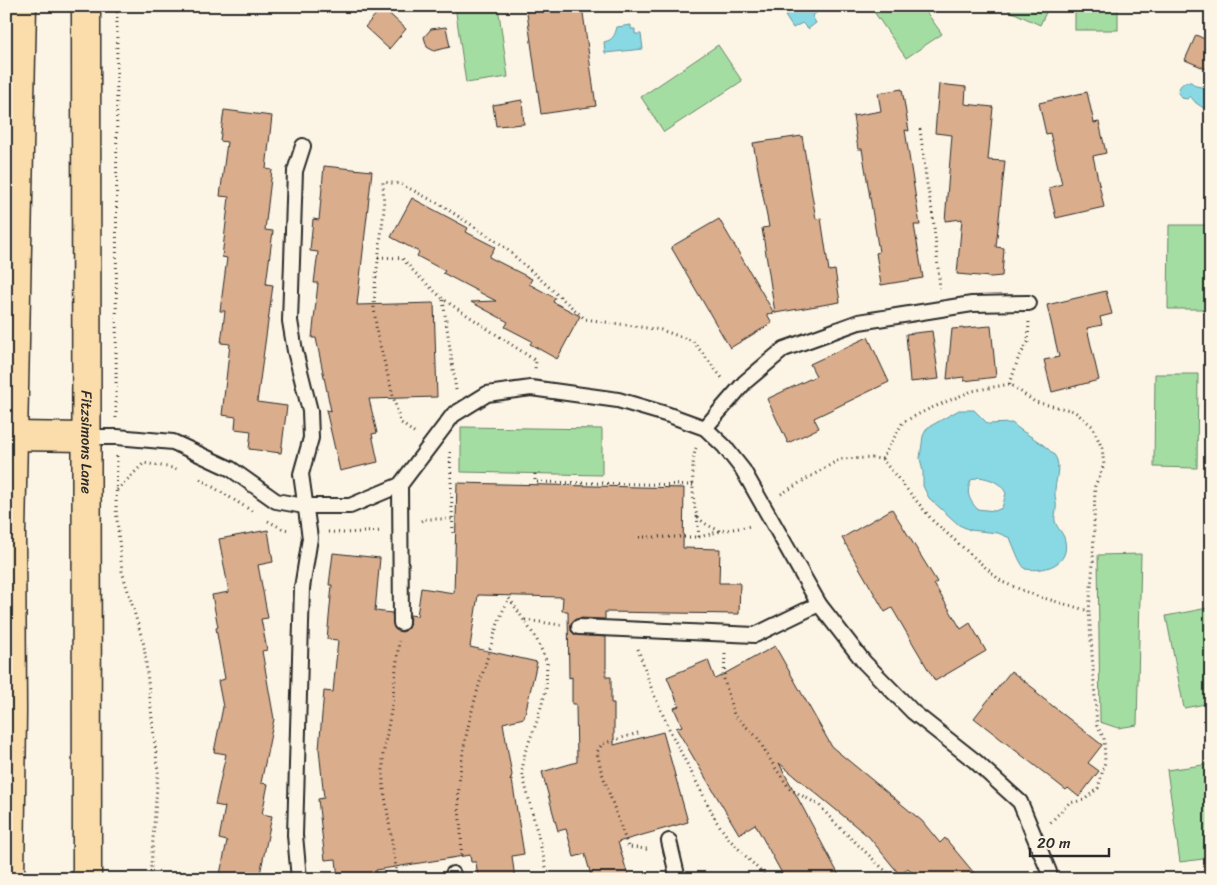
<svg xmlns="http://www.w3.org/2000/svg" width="1217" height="885" viewBox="0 0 1217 885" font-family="Sriracha,sans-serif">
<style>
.green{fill:#a4dda2;stroke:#688466}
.water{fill:#89d9e5;stroke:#63939b;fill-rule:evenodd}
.building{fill:#daad8c;stroke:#2b2b2b}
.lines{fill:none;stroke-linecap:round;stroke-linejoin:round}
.service-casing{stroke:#2b2b2b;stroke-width:18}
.primary-casing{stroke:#2b2b2b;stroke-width:31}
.path{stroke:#2b2b2b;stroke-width:3;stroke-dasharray:1 4;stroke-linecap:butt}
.service{stroke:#fcf5e5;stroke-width:14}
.primary{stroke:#fbddab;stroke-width:28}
.labels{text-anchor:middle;stroke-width:4.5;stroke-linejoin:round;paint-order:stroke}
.street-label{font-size:15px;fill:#2b2b2b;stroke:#fcf5e5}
</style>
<rect width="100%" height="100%" fill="#fcf5e5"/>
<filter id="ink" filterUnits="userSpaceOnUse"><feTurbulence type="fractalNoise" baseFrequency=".02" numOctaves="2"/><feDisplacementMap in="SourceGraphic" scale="10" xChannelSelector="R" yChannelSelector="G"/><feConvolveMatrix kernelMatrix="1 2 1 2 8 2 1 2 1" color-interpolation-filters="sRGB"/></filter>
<g filter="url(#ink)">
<g class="green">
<path d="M 455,6 L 498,6 L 508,77 L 466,83 Z"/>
<path d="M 870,6 L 922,6 L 942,34 L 906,58 Z"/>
<path d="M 1010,6 L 1049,6 L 1040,25 L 1008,10 Z"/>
<rect x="1075" y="6" width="43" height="24"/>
<path d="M 718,45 L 742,81 L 664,132 L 641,97 Z"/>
<path d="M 1169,225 L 1211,225 L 1211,309 L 1168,309 Z"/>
<path d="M 1155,374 L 1198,374 L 1197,468 L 1154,467 Z"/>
<path d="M 461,427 L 602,429 L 602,475 L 461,472 Z"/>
<path d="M 1141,554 L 1137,725 L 1118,728 L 1100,722 L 1098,555 Z"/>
<path d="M 1208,608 L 1211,623 L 1211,703 L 1184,708 L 1166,616 Z"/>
<path d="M 1210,764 L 1211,858 L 1180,862 L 1167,770 Z"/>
</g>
<g class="water">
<path d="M 791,6 L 826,6 L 812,16 L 816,23 L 808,29 L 802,23 L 793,28 L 785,16 L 792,11 L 790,7 Z"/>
<path d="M 631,25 L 631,29 L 635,29 L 635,34 L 641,34 L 643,49 L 605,53 L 604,42 C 613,40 615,35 617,27 Z"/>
<path d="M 1186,82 L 1191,82 L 1196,86 L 1211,89 L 1211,108 L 1205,109 L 1196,103 L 1190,96 L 1187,99 L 1182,98 L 1178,93 C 1179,87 1181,84 1186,82 Z"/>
<path d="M 959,410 L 974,410 L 988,424 L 1012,423 C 1025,435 1044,442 1055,456 C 1062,466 1054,483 1055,494 C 1055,499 1057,504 1056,509 C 1056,513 1054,517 1055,521 C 1057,529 1064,533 1065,541 C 1070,565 1044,572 1025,569 C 1018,560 1015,549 1010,538 L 998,533 L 970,530 L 959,525 L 929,498 L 923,486 L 923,472 L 920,458 L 923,436 L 927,428 ZM 979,477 C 991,479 1000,482 1006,493 L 1002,508 L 995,511 L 977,509 C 968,498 966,493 971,480 Z"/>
</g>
<g class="building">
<path d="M 526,6 L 582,6 L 596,106 L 541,114 Z"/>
<path d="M 382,7 L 406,29 L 389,49 L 365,27 Z"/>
<path d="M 446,27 L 450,47 L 434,51 L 427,47 L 424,37 L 431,29 Z"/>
<path d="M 1196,35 L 1211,42 L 1211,71 L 1185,60 Z"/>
<path d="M 939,84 L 966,87 L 965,104 L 993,107 L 988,160 L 1005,161 L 996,247 L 1004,248 L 1002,276 L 991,277 L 957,274 L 962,219 L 945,221 L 952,135 L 935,133 Z"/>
<path d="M 902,89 L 909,131 L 905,130 L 920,225 L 914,225 L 923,278 L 881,285 L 876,253 L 879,252 L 862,149 L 858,149 L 853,116 L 881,111 L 878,93 Z"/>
<path d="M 1087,92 L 1094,123 L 1099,122 L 1106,153 L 1093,156 L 1104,207 L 1056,218 L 1049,188 L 1062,184 L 1050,133 L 1046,134 L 1039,103 Z"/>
<path d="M 522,100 L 524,124 L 496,126 L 493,105 Z"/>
<path d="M 224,110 L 272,116 L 266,169 L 272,170 L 265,230 L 273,231 L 266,284 L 273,285 L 257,402 L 287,406 L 281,453 L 249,449 L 251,431 L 235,429 L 236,417 L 222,415 L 230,344 L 221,343 L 225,311 L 220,311 L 227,258 L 222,257 L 229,197 L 220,196 L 227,142 L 220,141 Z"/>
<path d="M 802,136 L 816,219 L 821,218 L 829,271 L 835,270 L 840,302 L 775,313 L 762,228 L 769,227 L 753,143 Z"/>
<path d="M 324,166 L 372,171 L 357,305 L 434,303 L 437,397 L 369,399 L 377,433 L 372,434 L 378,462 L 340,471 L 326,410 L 331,411 L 316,338 L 312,338 L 318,283 L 314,283 L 318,252 L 310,251 L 313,219 L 319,220 Z"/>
<path d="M 412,198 L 468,228 L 466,232 L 495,247 L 489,257 L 532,279 L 529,284 L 555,298 L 553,302 L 580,316 L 557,359 L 530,344 L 532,341 L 505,327 L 508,322 L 471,302 L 496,301 L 443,273 L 445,271 L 417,256 L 419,252 L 391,237 Z"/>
<path d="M 719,219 L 774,313 L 767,314 L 772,323 L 730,348 L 671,247 Z"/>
<path d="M 1106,291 L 1112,314 L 1100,317 L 1102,325 L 1087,328 L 1099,380 L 1052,392 L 1044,360 L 1059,357 L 1047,305 Z"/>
<path d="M 991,326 L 996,377 L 964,381 L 964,377 L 947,379 L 952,329 Z"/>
<path d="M 932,331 L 939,379 L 910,382 L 906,334 Z"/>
<path d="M 868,337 L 889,382 L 814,418 L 819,428 L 788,443 L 767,399 L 816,376 L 810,364 Z"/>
<path d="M 457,483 L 684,488 L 683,548 L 720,549 L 719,583 L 740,583 L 739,614 L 605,612 L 605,619 L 579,618 L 571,623 L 571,631 L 575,635 L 606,637 L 606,677 L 611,677 L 611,703 L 614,703 L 614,745 L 663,732 L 688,822 L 618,842 L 629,879 L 592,879 L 585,854 L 574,857 L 566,829 L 558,831 L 542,772 L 577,762 L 576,704 L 572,704 L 572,677 L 569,678 L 568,611 L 562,611 L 563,597 L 478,595 L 470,647 L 537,662 L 524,718 L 503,723 L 512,775 L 510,781 L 512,780 L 524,854 L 512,856 L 515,879 L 478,879 L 476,862 L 471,862 L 470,855 L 376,870 L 377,879 L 338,879 L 336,859 L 325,860 L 318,799 L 324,798 L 319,749 L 324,691 L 333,692 L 338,640 L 327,639 L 332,585 L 329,585 L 333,553 L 380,558 L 375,611 L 392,613 L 394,628 L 401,632 L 405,631 L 409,627 L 410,615 L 417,616 L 421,588 L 454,593 Z"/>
<path d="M 892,509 L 937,582 L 934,584 L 961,629 L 970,623 L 986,651 L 935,681 L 892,608 L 885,612 L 842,538 Z"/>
<path d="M 268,530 L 273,562 L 258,565 L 268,618 L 261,619 L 267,650 L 262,651 L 274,719 L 261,783 L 268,784 L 262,814 L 272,816 L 259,879 L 219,879 L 227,841 L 219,839 L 225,807 L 215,805 L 226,754 L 214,752 L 223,707 L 218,681 L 225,679 L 216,628 L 218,627 L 212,595 L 229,592 L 219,539 Z"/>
<path d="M 775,646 L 832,747 L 922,821 L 940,843 L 945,838 L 979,879 L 917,879 L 908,868 L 900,875 L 869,837 L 779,763 L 841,879 L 785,879 L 755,824 L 739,834 L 676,728 L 682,726 L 674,708 L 679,706 L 667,677 L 708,660 L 715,679 Z"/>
<path d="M 1011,671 L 1037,691 L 1035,692 L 1102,745 L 1088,763 L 1099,771 L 1079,797 L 1068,788 L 1066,790 L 974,718 Z"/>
</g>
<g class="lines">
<defs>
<g id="service">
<path d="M 705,428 L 745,382 L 784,349 L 859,322 L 972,304 L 1029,303"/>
<path d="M 87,437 L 117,437 L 173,442 L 231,469 L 276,501 L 304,506 L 350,506 L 400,485 L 453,415 L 487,394 L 531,388 L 618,400 L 669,415 L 705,428 L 724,446 L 743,470 L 819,604 L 864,662 L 913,712 L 975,761 L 1020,802 L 1049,872 L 1049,879"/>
<path d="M 400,485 L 401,623"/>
<path d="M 579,627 L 755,635 L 819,604"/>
<path d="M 669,841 L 678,879"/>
<path d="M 299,879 L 295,835 L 302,588 L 310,538 L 301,474 L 311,438 L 310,411 L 295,351 L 290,321 L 295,171 L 303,146"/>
<path d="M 452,879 L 453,874"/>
</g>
<g id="primary">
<path id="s1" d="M 86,6 L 87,879"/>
<path d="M 13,436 L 87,437"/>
<path d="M 10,879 L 12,711 L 11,533 L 22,6"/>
</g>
</defs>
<use href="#service" class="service-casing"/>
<use href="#primary" class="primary-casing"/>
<g class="path">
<path d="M 920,129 L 927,184 L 933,216 L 940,288"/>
<path d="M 378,257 L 402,258 L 415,273 L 443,299 L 536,361 L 535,369"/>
<path d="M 443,300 L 456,390"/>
<path d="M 1010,384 L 1018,359 L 1028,342 L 1029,321"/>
<path d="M 116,418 L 117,6"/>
<path d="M 414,433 L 400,422 L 377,334 L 374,307 L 375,286 L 384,210 L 383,182 L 401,184 L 441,205 L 502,245 L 585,319 L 661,330 L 693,341 L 722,378"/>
<path d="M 696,448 C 691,459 692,505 697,515 C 702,524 712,527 720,531"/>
<path d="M 450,452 L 453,534"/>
<path d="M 117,456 L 116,509 L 122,571 L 144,645 L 158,772 L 150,879"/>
<path d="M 882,459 L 903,422 L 929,409 L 972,391 L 1010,384 L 1035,402 L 1074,411 L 1092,426 L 1102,448 L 1104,465 L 1095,486 L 1093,564 L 1089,611 L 1097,726 L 1104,738 L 1105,762 L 1098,788 L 1084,800 L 1069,803 L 1049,824"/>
<path d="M 535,474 L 535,482 L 693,485"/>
<path d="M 200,479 L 252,511"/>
<path d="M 117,490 L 144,463 L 179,469"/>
<path d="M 781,494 L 840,459 L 872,458 L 882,459 L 933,521 L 1002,582 L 1037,596 L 1089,611"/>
<path d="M 697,516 L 699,537"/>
<path d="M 268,521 L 283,529 L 290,530"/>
<path d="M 421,521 L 425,519 L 452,519"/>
<path d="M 328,532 L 345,533 L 382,531"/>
<path d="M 639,537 L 699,537 L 721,531 L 751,526"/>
<path d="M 525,620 L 561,625"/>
<path d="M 638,649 L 652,690 L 671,733 L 717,822 L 728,838 L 768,879"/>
<path d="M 725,654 L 724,679 L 734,715 L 757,737 L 774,766 L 790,789 L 819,805 L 834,822 L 894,879"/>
<path d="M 638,733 L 602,744 L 597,752 L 601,770 L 628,847 L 646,849 L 650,848"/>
<path d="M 461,855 C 463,832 457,809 459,786 C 462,742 474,701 487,659 C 493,638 499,617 509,598 L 536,638 L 547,662 L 546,690 L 536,724 L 525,752 L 522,772 L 549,879"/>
<path d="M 397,874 L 433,874"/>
<path d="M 396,879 L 397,874 L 383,783 L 383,755 L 392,705 L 399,641"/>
</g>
<use href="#service" class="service"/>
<use href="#primary" class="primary"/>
</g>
</g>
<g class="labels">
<g class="street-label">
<text dy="5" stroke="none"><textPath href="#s1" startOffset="436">Fitzsimons Lane</textPath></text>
</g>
</g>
<rect width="1217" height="885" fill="none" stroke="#fcf5e5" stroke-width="25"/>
<rect x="12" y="12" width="1192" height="860" fill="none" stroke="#2b2b2b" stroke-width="2" filter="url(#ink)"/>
<path d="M1030 848v8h79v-8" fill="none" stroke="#2b2b2b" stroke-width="2.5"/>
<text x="1037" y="848" font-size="15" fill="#2b2b2b" stroke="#fcf5e5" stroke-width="4" paint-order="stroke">20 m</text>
</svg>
